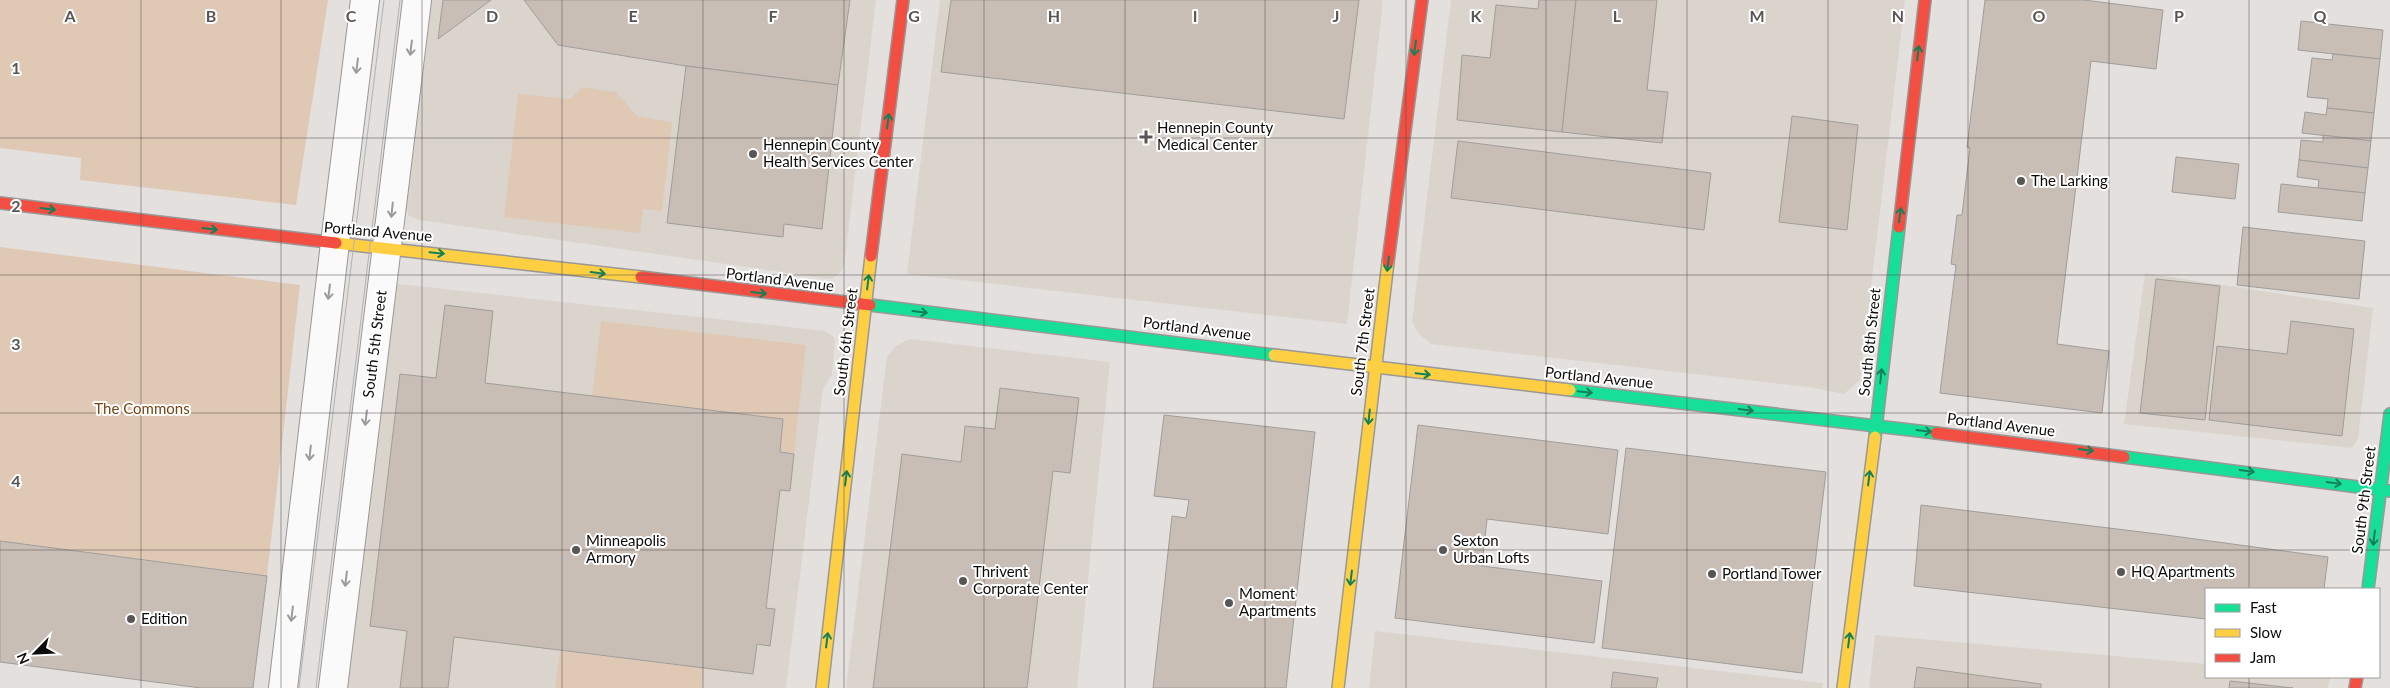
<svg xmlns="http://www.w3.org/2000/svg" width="2390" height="688" viewBox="0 0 2390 688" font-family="Lato,sans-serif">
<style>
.built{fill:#dbd4cd}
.green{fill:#dfc9b5}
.building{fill:#c9beb5;stroke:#9f9d9b}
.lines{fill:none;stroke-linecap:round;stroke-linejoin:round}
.street-casing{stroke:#9a9896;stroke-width:30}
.fast-casing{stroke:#9a9896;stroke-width:14}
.slow-casing{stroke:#9a9896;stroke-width:14}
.jam-casing{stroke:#9a9896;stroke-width:14}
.street{stroke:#fbfafa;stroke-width:28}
.fast{stroke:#16e098;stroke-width:11}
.slow{stroke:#ffcf43;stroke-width:11}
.jam{stroke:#f24e42;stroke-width:11}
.tram{stroke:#b3b2b2;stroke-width:1}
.oneway{stroke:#9c9a9a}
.oneway2{stroke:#128058}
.grid{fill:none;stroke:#585654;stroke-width:1;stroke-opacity:0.55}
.poi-dot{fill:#585654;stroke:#fff;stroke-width:2}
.labels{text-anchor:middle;stroke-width:4;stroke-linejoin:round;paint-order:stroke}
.poi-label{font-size:15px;fill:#0d0b09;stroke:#fff;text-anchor:start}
.street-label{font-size:15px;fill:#0d0b09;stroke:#fff}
.park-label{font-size:15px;fill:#754714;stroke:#fff}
.grid-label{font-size:16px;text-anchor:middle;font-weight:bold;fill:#585654;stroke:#fff;stroke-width:4;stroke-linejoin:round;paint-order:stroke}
</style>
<rect width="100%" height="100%" fill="#e3e0de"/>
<g class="built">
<path d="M 423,0 L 876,0 L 844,267 L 838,275 L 830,279 L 419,220 L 409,216 L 402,200 Z"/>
<path d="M 940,0 L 1383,0 L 1347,324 L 907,274 Z"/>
<path d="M 1451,0 L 1905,0 L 1860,380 L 1844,394 L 1809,387 L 1431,344 L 1419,334 L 1412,322 Z"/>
<path d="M 2145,273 L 2373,308 L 2358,439 L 2352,448 L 2124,424 Z"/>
<path d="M 399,284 L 825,331 L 833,336 L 835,341 L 832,374 L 823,389 L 786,688 L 343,688 L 393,287 Z"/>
<path d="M 910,339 L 1110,362 L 1077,688 L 846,688 L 887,357 L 896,346 Z"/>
<path d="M 1375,631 L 1823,683 L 1822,688 L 1369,688 Z"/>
<path d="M 1875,635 L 2206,664 L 2206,677 L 2330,677 L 2328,688 L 1869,688 Z"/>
</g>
<g class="green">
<path d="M 0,0 L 328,0 L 296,205 L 80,180 L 81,158 L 0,148 Z"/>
<path d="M 582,87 L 616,92 L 637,116 L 672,122 L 662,211 L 643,209 L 640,233 L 504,217 L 518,94 L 570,99 Z"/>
<path d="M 0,247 L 300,285 L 267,576 L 0,541 Z"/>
<path d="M 601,321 L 806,345 L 794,454 L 780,452 L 783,419 L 592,397 Z"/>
<path d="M 560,651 L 704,668 L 702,688 L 555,688 Z"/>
</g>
<g class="building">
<path d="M 443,0 L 491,0 L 438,39 Z"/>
<path d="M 524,0 L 850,0 L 838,85 L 686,66 L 558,45 Z"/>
<path d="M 951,0 L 1359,0 L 1344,119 L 941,72 Z"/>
<path d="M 1539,0 L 1576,0 L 1562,132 L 1457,120 L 1462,55 L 1490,58 L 1496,5 L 1538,9 Z"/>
<path d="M 1576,0 L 1657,0 L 1647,90 L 1668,92 L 1662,143 L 1562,132 Z"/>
<path d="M 1985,0 L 2084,0 L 2163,10 L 2156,69 L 2091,61 L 2057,344 L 2109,351 L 2102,413 L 1940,393 L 1956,265 L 1951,264 L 1957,215 L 1962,215 L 1970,148 L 1967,147 Z"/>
<path d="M 2301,21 L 2383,30 L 2380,59 L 2298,50 Z"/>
<path d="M 2333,54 L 2380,59 L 2374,113 L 2327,108 L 2328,99 L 2307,97 L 2312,58 L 2332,60 Z"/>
<path d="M 686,66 L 838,85 L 822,229 L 784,224 L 783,237 L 667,223 Z"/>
<path d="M 2327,108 L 2374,113 L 2371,141 L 2302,133 L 2305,112 L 2326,115 Z"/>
<path d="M 1792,116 L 1858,125 L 1847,230 L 1779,222 Z"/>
<path d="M 2323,135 L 2371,141 L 2368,168 L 2299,160 L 2301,140 L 2323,142 Z"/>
<path d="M 1458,141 L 1711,173 L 1704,230 L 1451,198 Z"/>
<path d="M 2176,157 L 2239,164 L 2235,199 L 2172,192 Z"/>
<path d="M 2299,160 L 2368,168 L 2365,193 L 2318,188 L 2319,180 L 2297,177 Z"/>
<path d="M 2281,184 L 2365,193 L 2362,221 L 2278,212 Z"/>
<path d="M 2243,227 L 2365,241 L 2359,299 L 2237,285 Z"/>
<path d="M 2156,279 L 2220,286 L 2205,420 L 2140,413 Z"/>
<path d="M 445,305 L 493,311 L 485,383 L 783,419 L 780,452 L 794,454 L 790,491 L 780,490 L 766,608 L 775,609 L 770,646 L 757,644 L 753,674 L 454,637 L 448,688 L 400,688 L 407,631 L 370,626 L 400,374 L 436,378 Z"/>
<path d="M 2291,321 L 2354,329 L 2342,436 L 2209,420 L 2217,346 L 2287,354 Z"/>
<path d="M 1000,388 L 1079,398 L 1070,473 L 1053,471 L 1027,688 L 873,688 L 902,454 L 961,462 L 965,426 L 995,429 Z"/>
<path d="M 1164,415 L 1315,432 L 1286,688 L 1153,688 L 1172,516 L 1186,518 L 1189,500 L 1154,496 Z"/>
<path d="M 1418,425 L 1618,450 L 1608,534 L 1487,519 L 1482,566 L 1602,581 L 1594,643 L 1395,618 Z"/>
<path d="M 1626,448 L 1826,472 L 1802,673 L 1602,648 Z"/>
<path d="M 1921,505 L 2166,535 L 2328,557 L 2324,589 L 2206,589 L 2206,619 L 1914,586 Z"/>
<path d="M 0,541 L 267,576 L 253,688 L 201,688 L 0,662 Z"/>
<path d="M 1917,667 L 2041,684 L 2041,688 L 1914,688 Z"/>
<path d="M 1613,672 L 1658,678 L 1656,688 L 1611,688 Z"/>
<path d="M 2230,681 L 2293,688 L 2229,688 Z"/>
</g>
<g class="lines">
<defs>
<g id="street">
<path d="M 283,688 L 335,243 L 365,0"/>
<path d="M 333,688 L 417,0"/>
</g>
<g id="fast">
<path d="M 870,305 L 1274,355"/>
<path d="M 1570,390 L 1936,433"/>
<path d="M 1875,437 L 1899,227"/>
<path d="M 2124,457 L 2390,491"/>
<path d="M 2368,589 L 2390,414"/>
</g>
<g id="slow">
<path d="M 336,243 L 641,277"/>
<path d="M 1274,355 L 1570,390"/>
<path d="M 822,688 L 871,256"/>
<path d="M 1338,688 L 1388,262"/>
<path d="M 1843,688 L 1875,437"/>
</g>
<g id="jam">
<path d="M 0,203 L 336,243"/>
<path d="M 1899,227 L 1925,0"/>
<path d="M 871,256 L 903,0"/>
<path d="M 1388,262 L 1422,0"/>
<path d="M 641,277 L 870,305"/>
<path d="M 1936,433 L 2124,457"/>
<path d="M 2355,688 L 2357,677"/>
</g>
</defs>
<use href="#street" class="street-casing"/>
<use href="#fast" class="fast-casing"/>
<use href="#slow" class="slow-casing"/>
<use href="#jam" class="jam-casing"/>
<use href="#street" class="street"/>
<use href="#fast" class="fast"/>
<use href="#slow" class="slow"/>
<use href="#jam" class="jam"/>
<g class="tram">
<path d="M 299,688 L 384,0"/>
<path d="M 316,688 L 400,0"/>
</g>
</g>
<defs><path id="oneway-shaft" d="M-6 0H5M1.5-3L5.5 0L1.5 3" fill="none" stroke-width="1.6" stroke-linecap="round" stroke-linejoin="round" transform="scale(1.25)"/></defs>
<g class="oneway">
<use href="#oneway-shaft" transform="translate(411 48) rotate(97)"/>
<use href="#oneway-shaft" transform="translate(357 66) rotate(97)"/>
<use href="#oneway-shaft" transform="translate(392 210) rotate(96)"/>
<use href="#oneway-shaft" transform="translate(329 292) rotate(97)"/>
<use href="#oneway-shaft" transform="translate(366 418) rotate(97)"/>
<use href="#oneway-shaft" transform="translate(310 453) rotate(96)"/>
<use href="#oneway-shaft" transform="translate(346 579) rotate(97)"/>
<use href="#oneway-shaft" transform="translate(292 614) rotate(97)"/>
</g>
<g class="oneway2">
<use href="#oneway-shaft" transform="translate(1415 48) rotate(97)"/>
<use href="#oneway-shaft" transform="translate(1918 53) rotate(-83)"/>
<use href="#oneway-shaft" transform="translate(888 121) rotate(-83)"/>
<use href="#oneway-shaft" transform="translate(48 209) rotate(7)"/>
<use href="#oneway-shaft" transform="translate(1900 215) rotate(-83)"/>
<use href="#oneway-shaft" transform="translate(210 229) rotate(7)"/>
<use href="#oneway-shaft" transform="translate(437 253) rotate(6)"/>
<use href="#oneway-shaft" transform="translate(1388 264) rotate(97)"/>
<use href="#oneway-shaft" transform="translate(598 273) rotate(7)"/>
<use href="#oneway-shaft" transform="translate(868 282) rotate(-83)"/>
<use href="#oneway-shaft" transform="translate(759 293) rotate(7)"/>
<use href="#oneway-shaft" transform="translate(920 312) rotate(7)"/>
<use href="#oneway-shaft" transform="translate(1423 374) rotate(6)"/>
<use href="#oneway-shaft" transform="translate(1881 376) rotate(-84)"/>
<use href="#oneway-shaft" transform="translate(1585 392) rotate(6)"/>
<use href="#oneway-shaft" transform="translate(1746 410) rotate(7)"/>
<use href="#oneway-shaft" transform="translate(1369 417) rotate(96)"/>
<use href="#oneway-shaft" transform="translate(1924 431) rotate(7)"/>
<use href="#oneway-shaft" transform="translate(2086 450) rotate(7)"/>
<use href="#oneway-shaft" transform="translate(2247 471) rotate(8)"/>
<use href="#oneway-shaft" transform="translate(846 478) rotate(-83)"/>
<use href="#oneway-shaft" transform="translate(1869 478) rotate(-83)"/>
<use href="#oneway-shaft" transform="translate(2334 483) rotate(8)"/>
<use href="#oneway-shaft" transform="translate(2374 538) rotate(97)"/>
<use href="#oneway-shaft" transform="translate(1351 578) rotate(97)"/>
<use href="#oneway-shaft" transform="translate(827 640) rotate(-83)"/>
<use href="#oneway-shaft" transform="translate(1849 640) rotate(-83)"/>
</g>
<path class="grid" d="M 141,0 L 141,688M 281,0 L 281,688M 422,0 L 422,688M 562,0 L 562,688M 703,0 L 703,688M 844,0 L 844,688M 984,0 L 984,688M 1125,0 L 1125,688M 1265,0 L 1265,688M 1406,0 L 1406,688M 1546,0 L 1546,688M 1687,0 L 1687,688M 1828,0 L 1828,688M 1968,0 L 1968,688M 2109,0 L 2109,688M 2249,0 L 2249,589M 0,138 L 2390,138M 0,275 L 2390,275M 0,413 L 2390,413M 0,550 L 2390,550M 2249,677 L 2249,688"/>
<g class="poi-dot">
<path d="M1143.5 129.5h5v5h5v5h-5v5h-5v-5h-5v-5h5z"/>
<circle cx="753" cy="154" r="5"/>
<circle cx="2021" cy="181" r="5"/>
<circle cx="576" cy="550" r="5"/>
<circle cx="1443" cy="550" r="5"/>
<circle cx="2121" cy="572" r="5"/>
<circle cx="1712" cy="574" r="5"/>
<circle cx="963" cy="581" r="5"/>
<circle cx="1229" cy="603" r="5"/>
<circle cx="131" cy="619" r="5"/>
</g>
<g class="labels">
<g class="poi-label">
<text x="1157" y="133">Hennepin County<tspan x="1157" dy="17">Medical Center</tspan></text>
<text x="763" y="150">Hennepin County<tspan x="763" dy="17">Health Services Center</tspan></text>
<text x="2031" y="186">The Larking</text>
<text x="586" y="546">Minneapolis<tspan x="586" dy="17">Armory</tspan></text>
<text x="1453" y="546">Sexton<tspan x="1453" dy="17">Urban Lofts</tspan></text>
<text x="973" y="577">Thrivent<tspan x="973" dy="17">Corporate Center</tspan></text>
<text x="2131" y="577">HQ Apartments</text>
<text x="1722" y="579">Portland Tower</text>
<text x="1239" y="599">Moment<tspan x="1239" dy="17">Apartments</tspan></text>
<text x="141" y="624">Edition</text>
</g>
<g class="street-label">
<text transform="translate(378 232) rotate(5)" y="5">Portland Avenue</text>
<text transform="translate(780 280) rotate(7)" y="5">Portland Avenue</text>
<text transform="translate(1197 329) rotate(7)" y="5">Portland Avenue</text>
<text transform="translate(846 342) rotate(-83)" y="5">South 6th Street</text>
<text transform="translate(1363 342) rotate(-83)" y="5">South 7th Street</text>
<text transform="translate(1870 342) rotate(-84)" y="5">South 8th Street</text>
<text transform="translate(375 344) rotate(-83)" y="5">South 5th Street</text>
<text transform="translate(1599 378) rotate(6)" y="5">Portland Avenue</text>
<text transform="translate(2001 425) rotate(7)" y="5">Portland Avenue</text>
<text transform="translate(2364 500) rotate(-83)" y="5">South 9th Street</text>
</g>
<g class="park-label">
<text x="142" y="414">The Commons</text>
</g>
</g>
<g class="grid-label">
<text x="70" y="22">A</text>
<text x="211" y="22">B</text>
<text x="351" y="22">C</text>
<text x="492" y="22">D</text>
<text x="633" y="22">E</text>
<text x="773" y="22">F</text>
<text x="914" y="22">G</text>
<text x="1054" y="22">H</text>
<text x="1195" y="22">I</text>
<text x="1336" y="22">J</text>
<text x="1476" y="22">K</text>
<text x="1617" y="22">L</text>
<text x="1757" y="22">M</text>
<text x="1898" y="22">N</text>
<text x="2039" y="22">O</text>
<text x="2179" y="22">P</text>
<text x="2320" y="22">Q</text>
<text x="16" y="74">1</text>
<text x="16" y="212">2</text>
<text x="16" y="350">3</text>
<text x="16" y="487">4</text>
</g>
<rect x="2205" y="588" width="175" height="90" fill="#ffffff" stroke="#9e9d9d"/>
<rect x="2215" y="604" width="25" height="8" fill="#16e098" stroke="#9e9d9d"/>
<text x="2250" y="613" font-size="15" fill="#0d0b09">Fast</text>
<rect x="2215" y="629" width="25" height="8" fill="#ffcf43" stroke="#9e9d9d"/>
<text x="2250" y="638" font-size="15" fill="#0d0b09">Slow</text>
<rect x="2215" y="654" width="25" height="8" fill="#f24e42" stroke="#9e9d9d"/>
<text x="2250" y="663" font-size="15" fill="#0d0b09">Jam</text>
<g transform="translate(35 653) rotate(246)" stroke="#ffffff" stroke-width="4" paint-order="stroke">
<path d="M0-4L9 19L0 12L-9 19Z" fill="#0d0b09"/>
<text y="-8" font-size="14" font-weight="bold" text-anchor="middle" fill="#0d0b09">N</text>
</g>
</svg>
